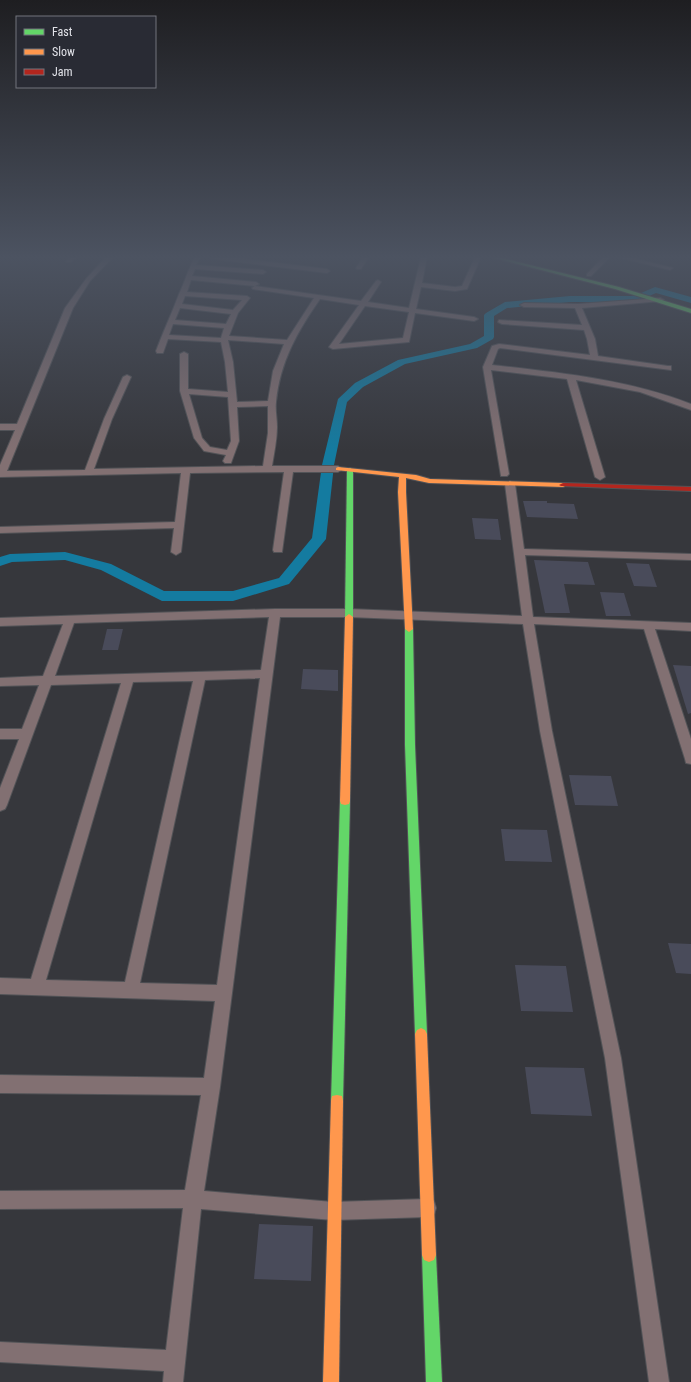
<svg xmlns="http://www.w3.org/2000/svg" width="691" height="1382" viewBox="0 0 691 1382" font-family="'Roboto Condensed',sans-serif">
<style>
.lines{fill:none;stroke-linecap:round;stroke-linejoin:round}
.canal{fill:#147ba0;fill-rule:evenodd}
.building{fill:#494b5a}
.street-casing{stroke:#525357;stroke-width:2}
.fast-casing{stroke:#525357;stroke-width:2}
.slow-casing{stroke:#525357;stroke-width:2}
.jam-casing{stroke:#525357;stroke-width:2}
.street{fill:#827072;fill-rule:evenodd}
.fast{fill:#63d668;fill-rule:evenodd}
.slow{fill:#ff974d;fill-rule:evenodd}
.jam{fill:#b3261e;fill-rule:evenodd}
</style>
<rect width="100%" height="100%" fill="#36373c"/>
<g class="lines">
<path class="canal" d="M 655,287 L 691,297 L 691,303 L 656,293 L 635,302 L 570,302 L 507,308 L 494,316 L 494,337 L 493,339 L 477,348 L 405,364 L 363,387 L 347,402 L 334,465 L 326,539 L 289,584 L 233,601 L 162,601 L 101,570 L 65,560 L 12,562 L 0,566 L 0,557 L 10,554 L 65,552 L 111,564 L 164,591 L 233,591 L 279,578 L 312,538 L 322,465 L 338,399 L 355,383 L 398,360 L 470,344 L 484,336 L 484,315 L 486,313 L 505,302 L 570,296 L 634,296 Z"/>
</g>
<g class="building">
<path d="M 523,501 L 547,501 L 547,503 L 574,504 L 578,519 L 527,517 Z"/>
<path d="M 472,518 L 498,519 L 501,540 L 475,539 Z"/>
<path d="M 534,560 L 588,562 L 595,585 L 564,584 L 570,613 L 545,613 Z"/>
<path d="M 626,563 L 649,564 L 657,587 L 634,586 Z"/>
<path d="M 600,592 L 624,593 L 631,616 L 606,616 Z"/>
<path d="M 107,629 L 123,629 L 118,650 L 102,650 Z"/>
<path d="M 673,665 L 691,666 L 691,713 L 688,714 Z"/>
<path d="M 303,669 L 338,670 L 338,691 L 301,689 Z"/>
<path d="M 569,775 L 611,776 L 618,806 L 575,805 Z"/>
<path d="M 501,829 L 547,830 L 552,862 L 505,861 Z"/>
<path d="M 668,943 L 691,944 L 691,974 L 676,973 Z"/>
<path d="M 515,965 L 566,966 L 573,1012 L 521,1011 Z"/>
<path d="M 525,1067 L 584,1068 L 592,1116 L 531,1114 Z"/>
<path d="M 259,1224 L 313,1226 L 311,1281 L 254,1279 Z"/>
</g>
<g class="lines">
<defs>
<g id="street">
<path d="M 70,257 L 77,257 L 71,262 L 67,262 L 66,261 Z"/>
<path d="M 106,257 L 113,257 L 90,281 L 73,308 L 7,471 L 85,470 L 104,419 L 123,377 L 127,375 L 131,377 L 112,419 L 94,469 L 263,466 L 268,433 L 268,406 L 237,407 L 239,441 L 231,463 L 225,463 L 223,461 L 226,455 L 204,451 L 194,438 L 180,391 L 180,354 L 184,352 L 188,354 L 188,389 L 228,392 L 225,362 L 221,342 L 168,339 L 163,353 L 157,353 L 156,351 C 163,332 172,313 179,294 C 185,282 188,269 195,257 L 201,257 L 196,265 L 263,270 L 266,272 L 263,274 L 195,269 L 192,276 L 256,282 L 259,284 L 255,286 L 361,301 L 376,281 L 378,280 L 381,282 L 368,302 L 409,308 L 421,257 L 427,257 L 422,283 L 455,287 L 462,286 L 475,257 L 481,257 L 467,289 L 455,291 L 421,287 L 416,309 L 474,317 L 478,319 L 474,321 L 415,313 L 409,342 L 333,349 L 329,347 L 359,305 L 320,299 C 297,332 280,362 276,402 C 275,410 277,418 277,427 C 277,440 274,453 272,466 L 338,466 L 343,469 L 338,472 L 293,472 L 282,552 L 274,552 L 273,550 L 284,472 L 190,473 L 181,552 L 176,555 L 171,552 L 174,528 L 0,533 L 0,527 L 175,522 L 181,473 L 0,477 L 0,465 L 15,430 L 0,430 L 0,424 L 17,424 L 65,308 L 86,279 ZM 191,280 L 255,286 L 252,288 L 253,289 L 314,298 L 287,340 L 229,336 L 238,313 L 250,298 L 247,296 L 187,292 ZM 185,296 L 242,300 L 233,310 L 182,304 ZM 365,306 L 409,312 L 403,338 L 339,344 ZM 180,308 L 231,314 L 226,324 L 175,320 ZM 173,324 L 224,328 L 221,338 L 169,335 ZM 228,340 L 284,344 L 273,371 L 268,401 L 237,402 L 233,362 ZM 189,394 L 228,397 L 231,441 L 227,450 L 210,447 L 202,438 Z"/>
<path d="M 210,257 L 229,257 L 327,269 L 330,271 L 327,273 L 213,259 Z"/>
<path d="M 363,257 L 369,257 L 361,269 L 357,269 L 356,268 Z"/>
<path d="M 603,257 L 610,257 L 591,276 L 587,276 L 587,274 Z"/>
<path d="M 617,257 L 629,257 L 673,268 L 670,270 Z"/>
<path d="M 660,298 L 664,300 L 662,301 L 582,308 L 595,339 L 598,356 L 668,366 L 671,366 L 671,370 L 500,348 L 498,349 L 492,365 C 560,373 627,379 691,404 L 691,410 L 640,392 L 576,380 L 605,477 L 600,480 L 595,477 L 567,379 L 491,370 L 509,474 L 507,476 L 501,476 L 483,367 L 492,346 L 499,344 L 590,355 L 587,339 L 584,330 L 502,324 L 498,322 L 499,320 L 582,325 L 575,308 L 524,307 L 520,305 L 524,303 L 578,304 Z"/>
<path d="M 510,481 L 515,484 L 524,549 L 691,554 L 691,560 L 525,555 L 533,617 L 691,623 L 691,631 L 655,629 L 691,739 L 691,764 L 686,763 L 685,759 L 644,629 L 534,624 L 552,731 L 621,1058 L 669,1382 L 649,1382 L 605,1058 L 540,731 L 523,624 L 349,617 L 280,617 L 220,1087 L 204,1191 L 333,1202 L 427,1199 L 434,1201 L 436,1208 L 434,1215 L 427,1217 L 333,1220 L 201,1209 L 183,1382 L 163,1382 L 164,1371 L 0,1362 L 0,1342 L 166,1350 L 183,1208 L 0,1209 L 0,1191 L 185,1190 L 201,1095 L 0,1093 L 0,1075 L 204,1078 L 215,1001 L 0,994 L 0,978 L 31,979 L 121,683 L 51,685 L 7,805 L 5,809 L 0,811 L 0,788 L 19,739 L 0,739 L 0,729 L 22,729 L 39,685 L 0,686 L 0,678 L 43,676 L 63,624 L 0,626 L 0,618 L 275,609 L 349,609 L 522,616 L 505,484 ZM 269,617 L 261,670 L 55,676 L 74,623 ZM 260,678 L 217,985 L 140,983 L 205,680 ZM 193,681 L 125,982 L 46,980 L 133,682 Z"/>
</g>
<g id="fast">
<path d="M 490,257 L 498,257 L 619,287 L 691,309 L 691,313 L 615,289 Z"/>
<path d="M 350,468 L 353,470 L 353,617 L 349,620 L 345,617 L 347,470 Z"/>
<path d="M 409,626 L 413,629 L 415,745 L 427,1034 L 425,1038 L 421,1040 L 417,1038 L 415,1034 L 405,745 L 405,629 Z"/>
<path d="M 345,797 L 349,798 L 350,801 L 343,1101 L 342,1106 L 337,1107 L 332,1106 L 331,1101 L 340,801 L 341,798 Z"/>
<path d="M 429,1248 L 434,1250 L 436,1255 L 442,1382 L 426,1382 L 422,1255 L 424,1250 Z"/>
</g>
<g id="slow">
<path d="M 338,467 L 416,475 L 430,479 L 563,483 L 567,485 L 563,487 L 429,483 L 406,478 L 406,492 L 413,629 L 409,632 L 405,629 L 398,492 L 399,477 L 336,470 L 336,468 Z"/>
<path d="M 349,614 L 353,617 L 350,801 L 349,804 L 345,805 L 341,804 L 340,801 L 345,617 Z"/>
<path d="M 421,1028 L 425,1030 L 427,1034 L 436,1255 L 434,1260 L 429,1262 L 424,1260 L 422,1255 L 415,1034 L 417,1030 Z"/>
<path d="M 337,1095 L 342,1096 L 343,1101 L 339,1382 L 323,1382 L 331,1101 L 332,1096 Z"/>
</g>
<path id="jam" d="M 563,483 L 691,487 L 691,491 L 561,486 L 559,485 Z"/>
</defs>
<use href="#street" class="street-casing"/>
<use href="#fast" class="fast-casing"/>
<use href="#slow" class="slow-casing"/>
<use href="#jam" class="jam-casing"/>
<use href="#street" class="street"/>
<use href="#fast" class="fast"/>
<use href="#slow" class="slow"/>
<use href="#jam" class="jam"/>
</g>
<linearGradient id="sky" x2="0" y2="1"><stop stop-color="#1e1e21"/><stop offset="0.57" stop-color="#4c5361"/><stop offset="1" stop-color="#4c5361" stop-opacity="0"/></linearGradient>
<rect width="691" height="451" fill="url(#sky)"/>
<rect x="16" y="16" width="140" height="72" fill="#292b34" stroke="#73757c"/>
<rect x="24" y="29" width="20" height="6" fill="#63d668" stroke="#73757c"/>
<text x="52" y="36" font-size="12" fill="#e2e3e9">Fast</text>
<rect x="24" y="49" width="20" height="6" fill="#ff974d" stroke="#73757c"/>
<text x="52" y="56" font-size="12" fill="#e2e3e9">Slow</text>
<rect x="24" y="69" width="20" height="6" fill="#b3261e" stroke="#73757c"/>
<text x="52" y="76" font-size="12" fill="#e2e3e9">Jam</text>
</svg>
